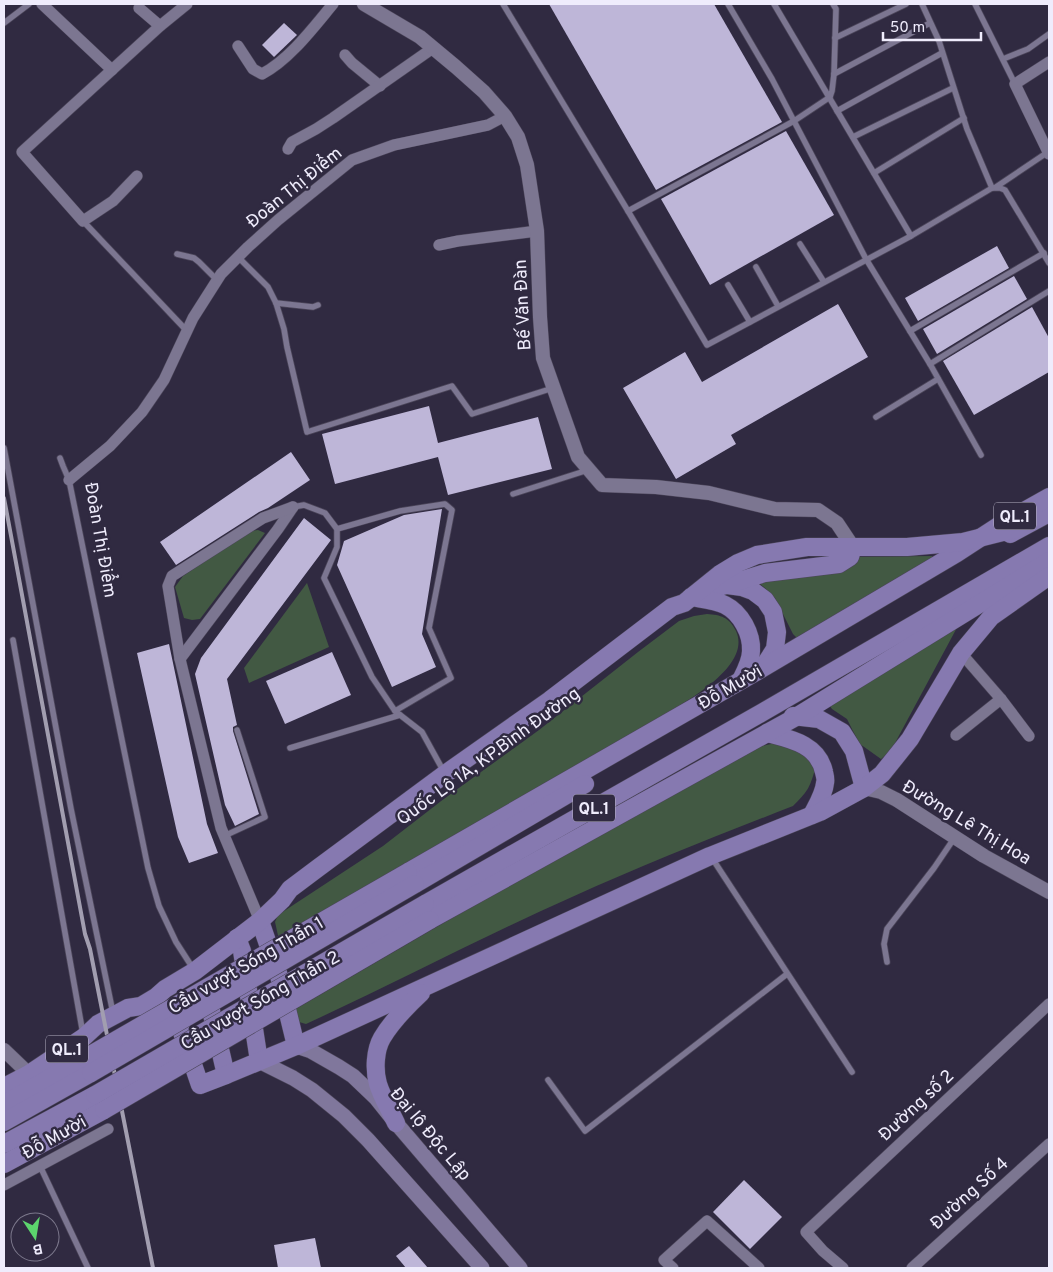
<svg xmlns="http://www.w3.org/2000/svg" width="1053" height="1272" viewBox="0 0 1053 1272" font-family="Overpass,sans-serif">
<style>
.green{fill:#425943}
.building{fill:#beb6d8}
.lines{fill:none;stroke-linecap:round;stroke-linejoin:round}
.service-casing{stroke:#4c465a;stroke-width:7}
.minor-casing{stroke:#4c465a;stroke-width:12}
.tertiary-casing{stroke:#4c465a;stroke-width:15}
.secondary-casing{stroke:#4c465a;stroke-width:16}
.trunk-casing{stroke:#4c465a;stroke-width:19}
.service{stroke:#7c7691;stroke-width:5.5}
.minor{stroke:#7c7691;stroke-width:11}
.tertiary{stroke:#7c7691;stroke-width:14}
.secondary{stroke:#80779c;stroke-width:15}
.trunk{stroke:#8679b0;stroke-width:18}
.rail{stroke:#a29eb0;stroke-width:4}
.trunk-bridge-casing{stroke:#4c465a;stroke-width:19;stroke-linecap:butt}
.trunk-bridge{stroke:#8679b0;stroke-width:18}
.labels{text-anchor:middle;stroke-width:5;stroke-linejoin:round;paint-order:stroke}
.shield{fill:#302a41;stroke:#b6b2c4;stroke-width:1}
.shield-label{font-size:16px;font-weight:bold;fill:#efecfc}
.street-label{font-size:18px;fill:#efecfc;stroke:#302a41}
</style>
<rect width="100%" height="100%" fill="#302a41"/>
<g class="green">
<path d="M 258,530 L 265,533 L 200,619 L 192,620 L 184,618 L 175,587 L 183,576 L 250,531 Z"/>
<path d="M 932,556 L 933,560 L 801,637 L 796,637 L 793,634 L 775,598 L 765,588 L 754,579 L 858,557 Z"/>
<path d="M 307,583 L 329,647 L 249,683 L 244,668 Z"/>
<path d="M 707,614 C 721,615 729,617 736,631 C 753,668 679,705 654,721 L 279,940 L 275,922 L 278,915 L 383,846 L 445,798 L 539,730 L 638,652 L 679,621 L 694,616 Z"/>
<path d="M 960,622 L 895,743 L 888,753 L 881,759 L 860,744 L 853,731 L 847,719 L 832,709 L 827,702 Z"/>
<path d="M 780,742 L 797,743 L 815,769 C 810,788 807,792 793,806 C 719,835 645,864 572,897 C 482,937 395,983 306,1024 L 299,1022 L 294,1010 L 677,787 L 758,747 Z"/>
</g>
<g class="building">
<path d="M 549,4 L 714,4 L 782,122 L 656,190 Z"/>
<path d="M 284,23 L 297,35 L 274,57 L 262,45 Z"/>
<path d="M 786,131 L 834,215 L 710,285 L 661,199 Z"/>
<path d="M 997,246 L 1009,268 L 918,321 L 905,298 Z"/>
<path d="M 1014,276 L 1027,299 L 937,354 L 923,329 Z"/>
<path d="M 838,304 L 868,357 L 731,435 L 736,444 L 676,479 L 623,388 L 685,352 L 702,382 Z"/>
<path d="M 1032,307 L 1049,338 L 1049,372 L 974,415 L 943,361 Z"/>
<path d="M 429,406 L 438,443 L 538,417 L 552,469 L 448,495 L 438,457 L 335,484 L 322,434 Z"/>
<path d="M 291,452 L 310,480 L 268,508 L 259,512 L 176,565 L 160,542 Z"/>
<path d="M 442,509 L 422,634 L 436,667 L 392,687 L 337,565 L 344,541 L 404,515 Z"/>
<path d="M 304,518 L 331,540 L 227,679 L 237,725 L 233,727 L 233,731 L 259,814 L 235,826 L 225,805 L 195,674 L 201,658 Z"/>
<path d="M 169,644 L 207,824 L 218,853 L 189,863 L 178,837 L 137,653 Z"/>
<path d="M 332,652 L 351,695 L 285,724 L 266,681 Z"/>
<path d="M 744,1180 L 782,1217 L 750,1249 L 713,1212 Z"/>
<path d="M 315,1238 L 321,1268 L 278,1268 L 274,1245 Z"/>
<path d="M 409,1246 L 428,1268 L 406,1268 L 396,1256 Z"/>
</g>
<g class="lines">
<defs>
<g id="service">
<path d="M 503,4 L 628,211 L 707,345 L 911,236 L 992,188 L 1000,188 L 1005,190 L 1049,263"/>
<path d="M 728,4 L 772,79 L 866,259 L 930,364 L 981,455"/>
<path d="M 774,4 L 911,236"/>
<path d="M 922,4 L 939,41 L 967,129 L 992,188"/>
<path d="M 975,4 L 1015,84"/>
<path d="M 4,23 L 29,4"/>
<path d="M 835,38 L 906,4"/>
<path d="M 1003,59 L 1028,49 L 1049,34"/>
<path d="M 834,74 L 930,23"/>
<path d="M 837,111 L 942,53"/>
<path d="M 853,137 L 953,88"/>
<path d="M 874,173 L 964,118"/>
<path d="M 996,187 L 1048,152"/>
<path d="M 628,211 L 794,121 L 830,97 L 832,91 L 834,74 L 836,9 L 833,4"/>
<path d="M 83,221 L 187,331"/>
<path d="M 800,244 L 824,282"/>
<path d="M 177,254 L 194,258 L 199,262 L 217,280"/>
<path d="M 238,257 L 268,287 L 276,303 L 284,329 L 287,347 L 307,432 L 452,386 L 472,414 L 553,388"/>
<path d="M 756,267 L 778,306"/>
<path d="M 728,285 L 750,322"/>
<path d="M 276,303 L 313,307 L 318,305"/>
<path d="M 910,331 L 1044,253"/>
<path d="M 930,364 L 1049,291"/>
<path d="M 876,417 L 938,379"/>
<path d="M 4,448 L 71,809 L 113,1013"/>
<path d="M 60,458 L 63,466 L 69,480 L 148,868 L 159,906 L 176,942 L 194,970"/>
<path d="M 513,494 L 588,470"/>
<path d="M 293,507 L 304,505 L 325,513 L 337,529 L 337,547 L 324,578 L 372,677 L 395,711 L 422,732 L 444,772"/>
<path d="M 337,529 L 400,511 L 445,504 L 452,510 L 429,628 L 451,678 L 395,711"/>
<path d="M 13,640 L 83,1034"/>
<path d="M 290,748 L 400,715"/>
<path d="M 224,836 L 265,817 L 237,730"/>
<path d="M 712,858 L 852,1072"/>
<path d="M 887,962 L 884,944 L 887,929 L 934,868 L 955,837"/>
<path d="M 548,1080 L 585,1131 L 787,974"/>
<path d="M 40,1166 L 88,1268"/>
</g>
<g id="minor">
<path d="M 42,4 L 112,70"/>
<path d="M 139,8 L 160,26"/>
<path d="M 238,46 L 253,69 L 262,74 C 289,60 313,28 333,4"/>
<path d="M 345,55 L 352,63 L 380,86"/>
<path d="M 1049,62 L 1015,84 L 1049,154"/>
<path d="M 288,149 L 292,142 L 316,129 L 333,118 L 433,48"/>
<path d="M 137,176 L 113,201 L 83,221 L 22,152 L 160,26 L 187,4"/>
<path d="M 439,245 L 458,241 L 537,231"/>
<path d="M 69,480 L 110,446 L 142,412 L 164,380 L 193,318 L 221,274 L 248,247 L 278,220 L 352,160 L 394,145 L 488,125 L 505,116"/>
<path d="M 961,653 L 1001,699 L 1029,736"/>
<path d="M 180,659 L 278,529 L 293,507"/>
<path d="M 956,735 L 1001,699"/>
<path d="M 260,921 L 221,828 L 180,659 L 168,586 L 172,576 L 263,518 L 293,507"/>
<path d="M 4,1185 L 108,1129"/>
<path d="M 673,1268 L 664,1260 L 707,1221 L 759,1268"/>
<path d="M 843,1268 L 823,1251 L 806,1232 L 1049,1004"/>
<path d="M 912,1268 L 1049,1144"/>
</g>
<g id="tertiary">
<path d="M 364,4 L 420,37 L 456,67 L 484,92 L 505,116 L 518,137 L 527,165 L 537,231 L 540,317 L 543,358 L 578,457 L 602,485 L 656,487 L 709,493 L 775,509 L 818,510 L 837,523 L 853,547"/>
<path d="M 864,788 L 881,792 L 897,800 L 984,856 L 1049,892"/>
<path d="M 4,1050 L 29,1074"/>
</g>
<g id="secondary">
<path d="M 296,1046 L 311,1051 L 339,1067 L 353,1076 L 376,1098 L 396,1123 L 520,1268"/>
<path d="M 259,1061 L 293,1078 L 312,1090 L 344,1116 L 368,1140 L 482,1268"/>
</g>
<g id="trunk">
<path d="M 1010,534 L 1049,513"/>
<path d="M 727,585 L 742,587 L 753,591 L 765,600 L 773,612 L 777,632 L 775,649 L 764,666"/>
<path d="M 703,592 L 765,573 L 839,564 L 850,557 L 853,547"/>
<path d="M 691,597 C 701,599 717,601 725,605 C 741,613 752,634 751,651 C 751,661 745,672 741,680"/>
<path d="M 793,716 L 819,719 L 842,732 L 854,751 L 864,788"/>
<path d="M 767,733 C 790,739 818,744 824,772 C 825,776 826,780 825,783 C 824,794 817,805 812,815"/>
<path d="M 408,872 L 761,669 L 957,553 L 1003,523 L 1049,497"/>
<path d="M 415,884 L 585,784"/>
<path d="M 425,904 L 763,712 L 1049,546"/>
<path d="M 430,920 L 796,717 L 1049,561"/>
<path d="M 260,921 L 279,976 L 296,1046"/>
<path d="M 237,938 L 242,951 L 259,1061"/>
<path d="M 206,989 L 226,1075"/>
<path d="M 174,1009 L 200,1085 L 226,1075 L 296,1046 L 710,856 L 820,812 L 864,788 L 882,774 L 910,739 L 961,653 L 991,617 L 1049,576"/>
<path d="M 4,1087 L 29,1074 L 56,1056 L 84,1037 L 98,1024 L 128,1008 L 141,1006 L 156,997 L 165,989 L 195,971 L 260,921 L 282,900 L 290,889 L 318,868 L 445,774 L 550,700 L 672,607 L 684,603 L 720,574 L 738,563 L 757,555 L 807,547 L 907,547 L 963,542 L 1019,528"/>
<path d="M 4,1104 L 85,1058"/>
<path d="M 4,1122 L 91,1073"/>
<path d="M 396,1123 C 390,1110 382,1097 378,1084 C 374,1070 375,1050 382,1038 C 392,1021 407,1006 421,993"/>
<path d="M 4,1144 L 95,1095"/>
<path d="M 4,1164 L 104,1110"/>
</g>
</defs>
<use href="#service" class="service-casing"/>
<use href="#minor" class="minor-casing"/>
<use href="#tertiary" class="tertiary-casing"/>
<use href="#secondary" class="secondary-casing"/>
<use href="#trunk" class="trunk-casing"/>
<use href="#service" class="service"/>
<use href="#minor" class="minor"/>
<use href="#tertiary" class="tertiary"/>
<use href="#secondary" class="secondary"/>
<use href="#trunk" class="trunk"/>
<path class="rail" d="M 4,498 L 85,934 L 90,949 L 153,1268"/>
<defs>
<g id="trunk-bridge">
<path d="M 85,1058 L 408,872"/>
<path d="M 91,1073 L 415,884"/>
<path d="M 95,1095 L 425,904"/>
<path d="M 104,1110 L 430,920"/>
</g>
</defs>
<use href="#trunk-bridge" class="trunk-bridge-casing"/>
<use href="#trunk-bridge" class="trunk-bridge"/>
</g>
<g class="labels">
<g class="shield">
<rect x="994" y="502.5" width="42" height="27" rx="4"/>
<rect x="573" y="794.5" width="42" height="27" rx="4"/>
<rect x="46" y="1035.5" width="42" height="27" rx="4"/>
</g>
<g class="shield-label">
<text x="1015" y="522">QL.1</text>
<text x="594" y="814">QL.1</text>
<text x="67" y="1055">QL.1</text>
</g>
<g class="street-label">
<text transform="translate(294 187) rotate(-39)" y="6">Đoàn Thị Điểm</text>
<text transform="translate(522 305) rotate(-93)" y="6">Bế Văn Đàn</text>
<text transform="translate(101 540) rotate(80)" y="6">Đoàn Thị Điểm</text>
<text transform="translate(730 687) rotate(-30)" y="6">Đỗ Mười</text>
<text transform="translate(488 756) rotate(-36)" y="6">Quốc Lộ 1A, KP.Bình Đường</text>
<text transform="translate(967 822) rotate(31)" y="6">Đường Lê Thị Hoa</text>
<text transform="translate(246 965) rotate(-30)" y="6">Cầu vượt Sóng Thần 1</text>
<text transform="translate(260 1000) rotate(-30)" y="6">Cầu vượt Sóng Thần 2</text>
<text transform="translate(916 1105) rotate(-43)" y="6">Đường số 2</text>
<text transform="translate(431 1134) rotate(50)" y="6">Đại lộ Độc Lập</text>
<text transform="translate(54 1137) rotate(-29)" y="6">Đỗ Mười</text>
<text transform="translate(969 1193) rotate(-42)" y="6">Đường Số 4</text>
</g>
</g>
<rect width="1053" height="1272" fill="none" stroke="#efecfc" stroke-width="10"/>
<g transform="translate(35 1237) rotate(168)"><circle r="24" fill="#302a41" stroke="#7c788c"/>
<path d="M0-4L9 19L0 12L-9 19Z" fill="#5cd56d"/>
<text y="-8" font-size="14" font-weight="bold" text-anchor="middle" fill="#efecfc">B</text>
</g>
<path d="M883 32v8h98v-8" fill="none" stroke="#efecfc" stroke-width="2.5"/>
<text x="890" y="32" font-size="15" fill="#efecfc" stroke="#302a41" stroke-width="4" paint-order="stroke">50 m</text>
</svg>
